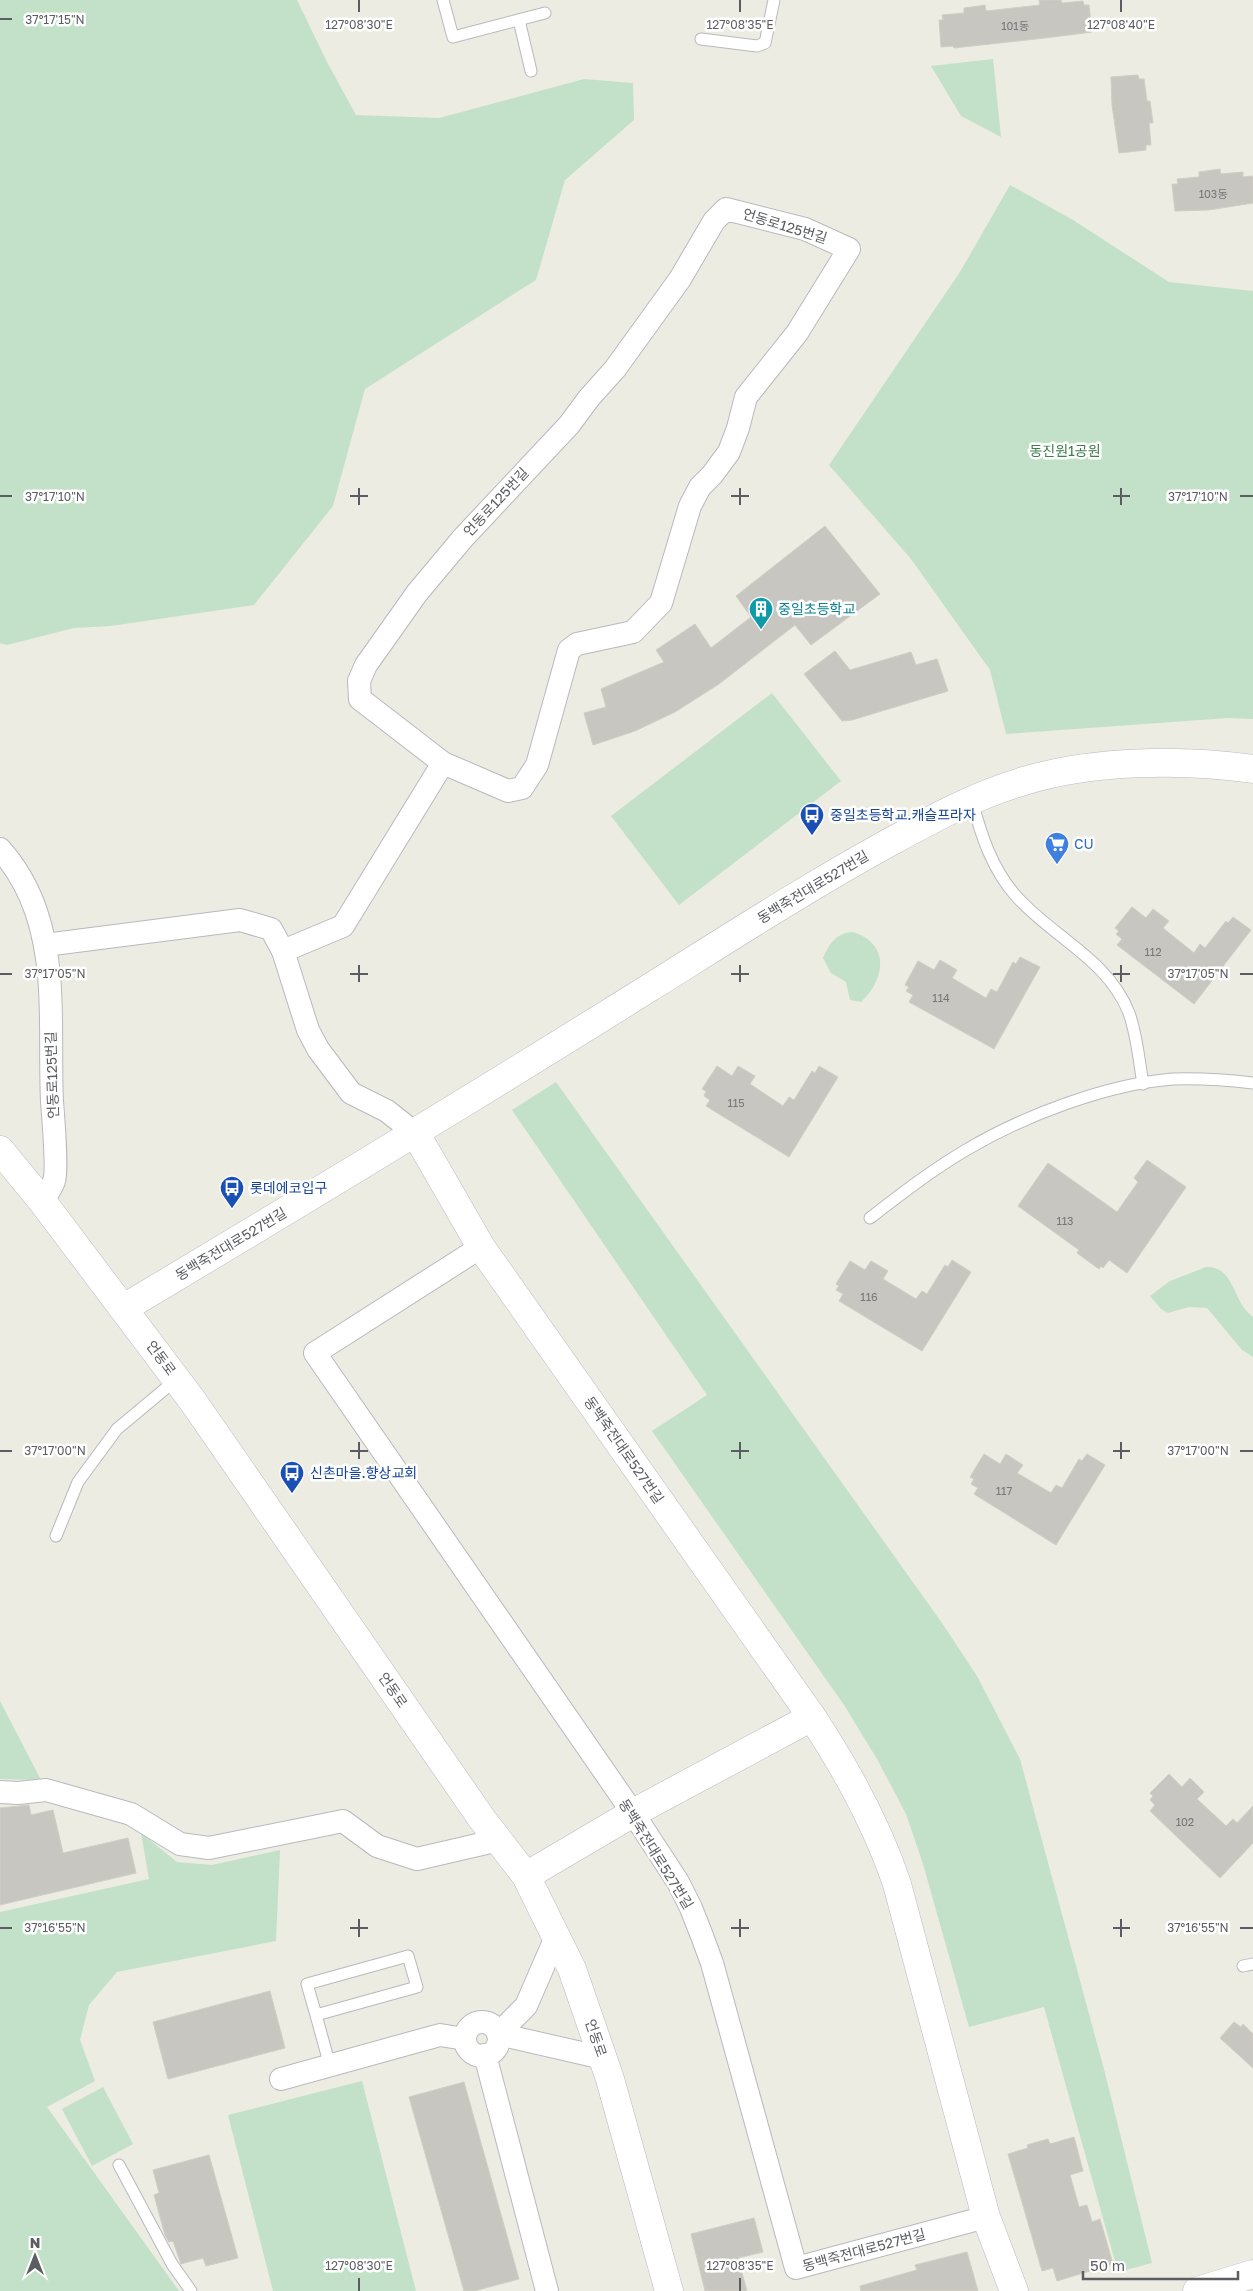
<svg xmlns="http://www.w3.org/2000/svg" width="1253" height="2291" viewBox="0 0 1253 2291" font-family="'Golos Text','Noto Sans KR',sans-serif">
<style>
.green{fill:#c3e1c8}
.building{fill:#c8c6c0;stroke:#d0cec3}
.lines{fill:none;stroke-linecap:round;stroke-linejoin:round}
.lane-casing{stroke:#b8b9be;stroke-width:13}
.street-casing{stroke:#b8b9be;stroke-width:24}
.secondary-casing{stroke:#b9bac0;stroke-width:29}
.lane{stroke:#fff;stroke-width:11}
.street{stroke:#fff;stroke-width:22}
.secondary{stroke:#fff;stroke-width:28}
.ticks{fill:none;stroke:#5b5d62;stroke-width:2}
.labels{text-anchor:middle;stroke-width:5;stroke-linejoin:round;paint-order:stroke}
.number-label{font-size:11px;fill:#76777a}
.street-label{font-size:14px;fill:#5b5d62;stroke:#fff}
.park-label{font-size:14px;fill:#3f7e4d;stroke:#fff}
.culture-label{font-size:14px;fill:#0d838f;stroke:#fff;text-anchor:start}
.transit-label{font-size:14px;fill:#164399;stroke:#fff;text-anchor:start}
.shop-label{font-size:14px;fill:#366cbe;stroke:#fff;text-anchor:start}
.ticks-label{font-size:12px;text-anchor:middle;fill:#5b5d62;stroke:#fff;stroke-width:5;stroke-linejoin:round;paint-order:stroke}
</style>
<rect width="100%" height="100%" fill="#ecece3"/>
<g class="green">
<path d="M 0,0 L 297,0 L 327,62 L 356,115 L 439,118 L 584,79 L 633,83 L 634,120 L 565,180 L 536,280 L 365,389 L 333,506 L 254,605 L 111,626 L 74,628 L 7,645 L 0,643 Z"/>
<path d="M 993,59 L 1001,137 L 961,116 L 931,66 Z"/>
<path d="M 1010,185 L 1073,220 L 1169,282 L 1253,291 L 1253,719 L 1228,718 L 1006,734 L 990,670 L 911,559 L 829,465 L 960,272 Z"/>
<path d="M 772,693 L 841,781 L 679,905 L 611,816 Z"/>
<path d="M 853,932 C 891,944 885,980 861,1002 L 850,1000 L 846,982 L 831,973 L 823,958 C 830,943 836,933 853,932 Z"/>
<path d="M 556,1082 L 942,1623 L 977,1676 L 1020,1759 L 1105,2073 L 1152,2263 L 1118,2272 L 1044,2007 L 969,2027 L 923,1864 L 906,1814 L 877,1759 L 844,1705 L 652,1431 L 707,1395 L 512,1110 Z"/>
<path d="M 1206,1267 C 1235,1266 1232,1302 1253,1317 L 1253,1357 L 1242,1350 L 1207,1308 L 1189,1307 L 1168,1313 L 1161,1309 L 1150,1296 L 1170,1281 Z"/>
<path d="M 0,1701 L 41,1780 L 0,1779 Z"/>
<path d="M 141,1833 L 177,1862 L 212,1865 L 280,1850 L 276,1941 L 117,1972 L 89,2005 L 80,2040 L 95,2081 L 47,2107 L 179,2291 L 0,2291 L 0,1912 L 149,1879 Z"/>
<path d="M 362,2081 L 416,2291 L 273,2291 L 228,2115 Z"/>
<path d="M 103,2087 L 133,2144 L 92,2166 L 62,2109 Z"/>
</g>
<g class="building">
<path d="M 1039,0 L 1061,0 L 1062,3 L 1083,1 L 1084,5 L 1089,5 L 1092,32 L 1045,38 L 954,48 L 953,46 L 941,47 L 939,20 L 943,20 L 942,15 L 964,13 L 964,8 L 979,6 L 985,5 L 986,11 L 1040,5 Z"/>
<path d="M 1138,75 L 1139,79 L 1144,79 L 1147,101 L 1150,101 L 1153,123 L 1149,123 L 1151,145 L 1146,145 L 1146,150 L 1119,153 L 1112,105 L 1111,77 Z"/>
<path d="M 1220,169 L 1221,174 L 1243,172 L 1243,177 L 1253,176 L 1253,203 L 1209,210 L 1175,211 L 1172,184 L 1178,184 L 1177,179 L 1199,177 L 1199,172 Z"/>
<path d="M 825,526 L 880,594 L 811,645 L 795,625 L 719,684 L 675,712 L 635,731 L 593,745 L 584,713 L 606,707 L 601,689 L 664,662 L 656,650 L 695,624 L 711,648 L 751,617 L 736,596 Z"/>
<path d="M 835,651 L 850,670 L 911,652 L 916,665 L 937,659 L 948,691 L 852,720 L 842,721 L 804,674 Z"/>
<path d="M 1132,907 L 1146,918 L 1153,909 L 1169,921 L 1163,928 L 1194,953 L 1200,944 L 1205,948 L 1226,921 L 1228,923 L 1233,917 L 1251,930 L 1194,1004 L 1117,945 L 1122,939 L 1116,934 L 1119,931 L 1115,928 Z"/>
<path d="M 1020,957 L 1040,967 L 994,1049 L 909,1002 L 913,995 L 906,991 L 909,987 L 905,985 L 918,961 L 934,970 L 940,960 L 957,970 L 952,978 L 986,998 L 991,989 L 997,992 L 1013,962 L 1016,964 Z"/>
<path d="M 717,1066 L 732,1076 L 738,1066 L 755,1076 L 750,1084 L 783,1106 L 789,1097 L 794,1100 L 812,1071 L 815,1073 L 819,1066 L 838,1077 L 789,1157 L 706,1106 L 710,1100 L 704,1096 L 706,1091 L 702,1089 Z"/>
<path d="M 1147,1160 L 1186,1187 L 1127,1273 L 1109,1260 L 1103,1268 L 1101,1266 L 1099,1269 L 1077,1253 L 1079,1250 L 1018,1206 L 1048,1163 L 1117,1212 L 1138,1182 L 1134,1178 Z"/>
<path d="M 952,1260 L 971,1272 L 922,1351 L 839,1301 L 843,1294 L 836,1290 L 839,1286 L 836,1284 L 850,1261 L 865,1270 L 871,1261 L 888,1271 L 883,1279 L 916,1299 L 922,1291 L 927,1294 L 945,1265 L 948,1267 Z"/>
<path d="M 984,1454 L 1000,1464 L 1006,1454 L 1023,1465 L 1017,1473 L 1051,1493 L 1056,1485 L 1062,1488 L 1079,1459 L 1082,1461 L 1087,1454 L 1105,1465 L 1056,1545 L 974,1494 L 978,1488 L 971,1484 L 974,1479 L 970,1477 Z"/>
<path d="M 1169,1774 L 1182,1787 L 1190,1778 L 1204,1792 L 1197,1799 L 1226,1826 L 1233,1819 L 1237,1823 L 1253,1806 L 1253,1843 L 1220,1878 L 1150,1811 L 1155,1805 L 1150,1800 L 1153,1796 L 1150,1793 Z"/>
<path d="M 29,1805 L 31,1815 L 53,1810 L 63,1853 L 128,1838 L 136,1873 L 0,1905 L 0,1808 Z"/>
<path d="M 270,1991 L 285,2048 L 168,2079 L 153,2022 Z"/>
<path d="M 1234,2022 L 1241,2027 L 1243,2024 L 1253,2034 L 1253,2068 L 1220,2038 Z"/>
<path d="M 464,2082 L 519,2279 L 474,2291 L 464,2291 L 409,2097 Z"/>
<path d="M 1074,2137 L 1083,2171 L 1070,2175 L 1079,2207 L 1087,2205 L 1092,2222 L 1100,2219 L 1113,2264 L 1057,2281 L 1053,2268 L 1042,2271 L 1008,2154 L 1028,2148 L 1027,2145 L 1048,2139 L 1050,2144 Z"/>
<path d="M 209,2155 L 238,2258 L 206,2266 L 203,2258 L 181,2264 L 173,2241 L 169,2242 L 165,2235 L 154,2195 L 159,2193 L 153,2170 Z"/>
<path d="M 754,2218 L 763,2252 L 738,2258 L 747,2291 L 705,2291 L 691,2234 Z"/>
<path d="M 967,2252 L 978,2291 L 861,2291 L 860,2286 L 917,2270 L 915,2265 Z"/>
</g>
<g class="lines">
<defs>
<g id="lane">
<path d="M 443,0 L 453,37 L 545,13"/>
<path d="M 519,20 L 531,71"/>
<path d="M 701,39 L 757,46 L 765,43 L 774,0"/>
<path d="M 972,801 C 981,835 992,869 1016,896 C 1052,937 1108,959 1129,1013 C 1137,1035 1139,1061 1143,1084"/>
<path d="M 870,1218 C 901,1194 932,1170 966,1150 C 1023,1116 1107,1084 1173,1079 C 1200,1078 1227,1080 1253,1083"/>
<path d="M 56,1536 L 78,1482 L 117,1429 L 177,1379"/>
<path d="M 1243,1966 L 1253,1964"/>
<path d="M 316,2015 L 307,1984 L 408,1956 L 417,1987 L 316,2015 L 330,2066"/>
<path d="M 119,2165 L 172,2264 L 191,2291"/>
</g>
<g id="street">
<path d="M 0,849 C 16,867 28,888 36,911 C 57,972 49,1038 52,1101 C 53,1116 58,1170 54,1181 C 52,1188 46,1195 42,1201"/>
<path d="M 45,945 L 240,920 L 271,929 L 283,951 L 343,926 L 443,763 L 508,791 L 522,788 L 537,765 L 569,650 L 577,644 L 633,632 L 661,603 L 690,506 L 700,487 L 712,475 L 729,452 L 738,428 L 746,397 L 797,333 L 849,249 L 805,229 L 726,209 L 714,221 L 680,279 L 615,369 L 589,398 L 569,425 L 463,538 L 417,593 L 366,665 L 359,681 L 360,699 L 443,763"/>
<path d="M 283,951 L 308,1030 L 318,1049 L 351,1093 L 387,1111 L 416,1134"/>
<path d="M 481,1247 L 315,1353 L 633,1813 L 678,1882 L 691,1908 L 702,1936 L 712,1963 L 796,2268 L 986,2217"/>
<path d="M 0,1792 L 18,1793 L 46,1790 L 131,1814 L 180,1844 L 209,1848 L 343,1821 L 377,1846 L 417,1859 L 499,1840"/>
<path d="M 556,1937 L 526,2006 L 498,2034 L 603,2058"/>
<circle cx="482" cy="2039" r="17"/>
<path d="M 485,2055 L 547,2291"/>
<path d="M 281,2079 L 440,2035 L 465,2039"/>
</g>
<g id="secondary">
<path d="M 416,1134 L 481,1247 L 812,1717 C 847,1770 877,1825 897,1884 L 986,2217 L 1014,2291"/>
<path d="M 0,1150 L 42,1201 L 192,1400 L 482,1819 L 526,1876 L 572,1969 L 610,2079 L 669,2291"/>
<path d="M 124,1308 C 300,1203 475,1097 649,988 C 729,938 808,887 890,842 C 934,818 976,795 1024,781 C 1093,760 1182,759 1253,769"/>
<path d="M 526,1876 L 633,1813 L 812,1717"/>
<path d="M 1197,2291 L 1253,2274"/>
</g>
</defs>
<use href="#lane" class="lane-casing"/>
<use href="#street" class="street-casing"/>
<use href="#secondary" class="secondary-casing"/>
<use href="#lane" class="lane"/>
<use href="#street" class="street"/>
<use href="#secondary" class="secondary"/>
</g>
<path class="ticks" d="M 359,0 L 359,12M 740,0 L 740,12M 1121,0 L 1121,12M 0,19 L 12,19M 359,488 L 359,505M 740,488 L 740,505M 1121,488 L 1121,505M 0,496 L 12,496M 350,496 L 368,496M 731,496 L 749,496M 1113,496 L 1130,496M 1240,496 L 1253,496M 359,965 L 359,982M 740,965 L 740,982M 1121,965 L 1121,982M 0,974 L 12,974M 350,974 L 368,974M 731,974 L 749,974M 1113,974 L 1130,974M 1240,974 L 1253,974M 359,1442 L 359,1459M 740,1442 L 740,1459M 1121,1442 L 1121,1459M 0,1451 L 12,1451M 350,1451 L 368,1451M 731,1451 L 749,1451M 1113,1451 L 1130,1451M 1240,1451 L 1253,1451M 359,1919 L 359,1937M 740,1919 L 740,1937M 1121,1919 L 1121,1937M 0,1928 L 12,1928M 350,1928 L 368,1928M 731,1928 L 749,1928M 1113,1928 L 1130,1928M 1240,1928 L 1253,1928M 359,2278 L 359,2291M 740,2278 L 740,2291"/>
<defs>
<symbol id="building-pin" viewBox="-11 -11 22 30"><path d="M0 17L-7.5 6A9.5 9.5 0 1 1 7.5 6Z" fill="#0f9aa8" stroke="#fff"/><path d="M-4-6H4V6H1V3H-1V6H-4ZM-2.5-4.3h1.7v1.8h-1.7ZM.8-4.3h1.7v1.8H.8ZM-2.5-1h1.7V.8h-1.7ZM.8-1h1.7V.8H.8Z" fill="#fff"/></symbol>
<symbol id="bus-pin" viewBox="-11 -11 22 30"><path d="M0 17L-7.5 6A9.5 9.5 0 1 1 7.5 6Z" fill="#1a4fb4" stroke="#fff"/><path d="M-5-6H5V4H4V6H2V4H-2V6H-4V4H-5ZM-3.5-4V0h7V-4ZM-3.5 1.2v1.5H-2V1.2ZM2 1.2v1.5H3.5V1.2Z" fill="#fff"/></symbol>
<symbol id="supermarket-pin" viewBox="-11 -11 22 30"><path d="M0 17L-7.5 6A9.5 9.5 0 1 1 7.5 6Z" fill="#3f7fe0" stroke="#fff"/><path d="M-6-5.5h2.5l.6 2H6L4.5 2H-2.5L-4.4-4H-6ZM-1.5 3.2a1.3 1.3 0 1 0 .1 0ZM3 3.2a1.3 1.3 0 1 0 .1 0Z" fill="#fff"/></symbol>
</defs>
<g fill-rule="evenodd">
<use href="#building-pin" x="747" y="595" width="28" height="38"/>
<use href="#bus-pin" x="798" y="801" width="28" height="38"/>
<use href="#supermarket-pin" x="1043" y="830" width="28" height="38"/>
<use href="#bus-pin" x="218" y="1174" width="28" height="38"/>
<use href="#bus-pin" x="278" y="1459" width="28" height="38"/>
</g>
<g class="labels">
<g class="number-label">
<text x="1015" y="30">101동</text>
<text x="1213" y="198">103동</text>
<text x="1153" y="956">112</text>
<text x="941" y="1002">114</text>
<text x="736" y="1107">115</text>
<text x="1065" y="1225">113</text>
<text x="869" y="1301">116</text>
<text x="1004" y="1495">117</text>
<text x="1185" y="1826">102</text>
</g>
<g class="street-label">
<text transform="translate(785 226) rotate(17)" y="5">언동로125번길</text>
<text transform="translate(496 502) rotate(-47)" y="5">언동로125번길</text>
<text transform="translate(813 887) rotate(-31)" y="5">동백죽전대로527번길</text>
<text transform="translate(52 1075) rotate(-92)" y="5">언동로125번길</text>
<text transform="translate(231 1244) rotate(-31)" y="5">동백죽전대로527번길</text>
<text transform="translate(161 1358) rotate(53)" y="5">언동로</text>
<text transform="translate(624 1450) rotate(55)" y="5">동백죽전대로527번길</text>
<text transform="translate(393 1690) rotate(55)" y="5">언동로</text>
<text transform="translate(656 1854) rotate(58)" y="5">동백죽전대로527번길</text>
<text transform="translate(596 2038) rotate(71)" y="5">언동로</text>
<text transform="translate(864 2250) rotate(-15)" y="5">동백죽전대로527번길</text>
</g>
<g class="park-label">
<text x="1065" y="456">동진원1공원</text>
</g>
<g class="culture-label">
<text x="778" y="614">중일초등학교</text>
</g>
<g class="transit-label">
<text x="830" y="820">중일초등학교.캐슬프라자</text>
<text x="250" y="1193">롯데에코입구</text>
<text x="310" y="1478">신촌마을.향상교회</text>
</g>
<g class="shop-label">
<text x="1074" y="849">CU</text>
</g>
</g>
<g class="ticks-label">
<text x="55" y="24">37°17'15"N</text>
<text x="359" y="29">127°08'30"E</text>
<text x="740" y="29">127°08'35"E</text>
<text x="1121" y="29">127°08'40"E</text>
<text x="55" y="501">37°17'10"N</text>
<text x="1198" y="501">37°17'10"N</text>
<text x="55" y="978">37°17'05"N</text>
<text x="1198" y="978">37°17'05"N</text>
<text x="55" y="1455">37°17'00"N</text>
<text x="1198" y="1455">37°17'00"N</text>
<text x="55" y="1932">37°16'55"N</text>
<text x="1198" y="1932">37°16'55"N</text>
<text x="359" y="2270">127°08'30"E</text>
<text x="740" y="2270">127°08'35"E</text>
</g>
<g transform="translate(35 2256)" stroke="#ffffff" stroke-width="4" paint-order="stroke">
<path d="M0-4L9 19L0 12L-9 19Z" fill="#5b5d62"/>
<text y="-8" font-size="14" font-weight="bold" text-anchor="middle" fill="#5b5d62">N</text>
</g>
<path d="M1083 2271v8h155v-8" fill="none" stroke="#5b5d62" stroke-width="2.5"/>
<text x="1090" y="2271" font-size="15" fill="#5b5d62" stroke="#ffffff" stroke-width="4" paint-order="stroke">50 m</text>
</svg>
